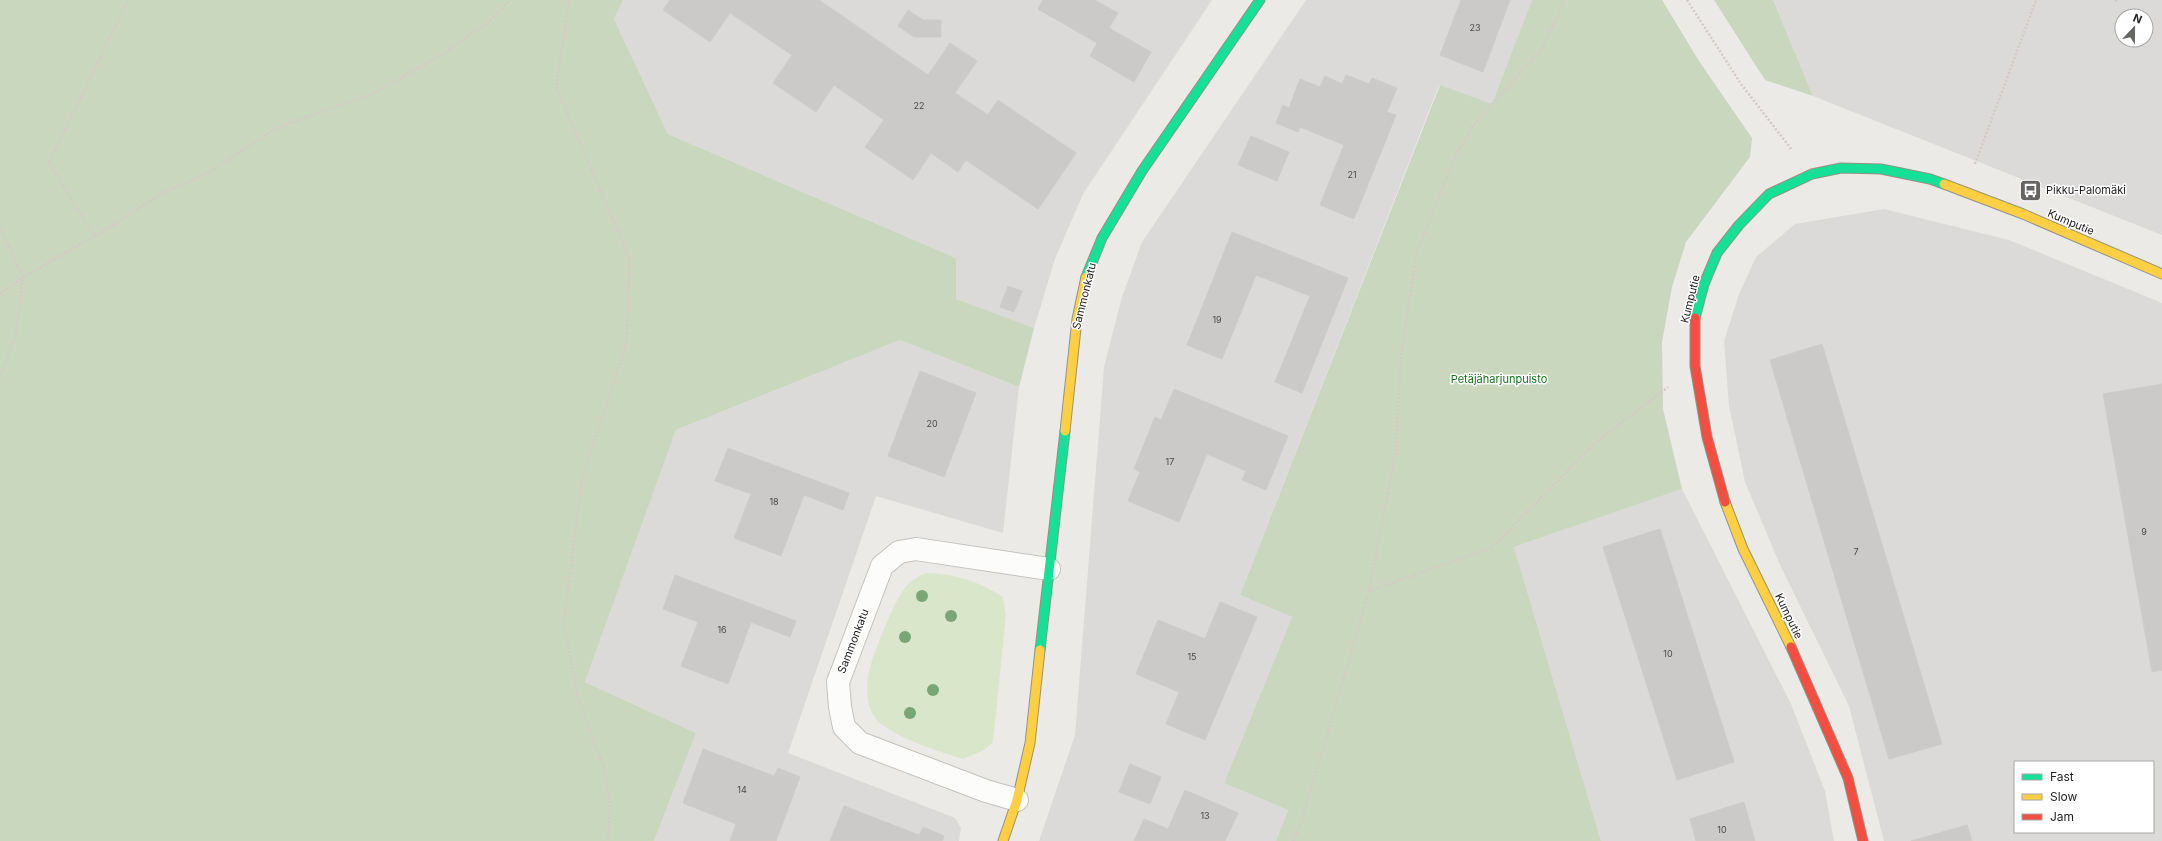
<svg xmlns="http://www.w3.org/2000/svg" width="2162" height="841" viewBox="0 0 2162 841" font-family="Inter,sans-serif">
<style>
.residential{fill:#dbdad8;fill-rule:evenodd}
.grass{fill:#dae6c9}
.forest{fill:#c9d7bf}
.building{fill:#cccac8;stroke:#cecbc9}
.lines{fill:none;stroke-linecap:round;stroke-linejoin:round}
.street-casing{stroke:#c2c1bf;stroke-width:24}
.fast-casing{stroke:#939381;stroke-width:11}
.slow-casing{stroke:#939381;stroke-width:11}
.jam-casing{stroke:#939381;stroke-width:11}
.path{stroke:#d5c9c7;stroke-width:2.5;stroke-dasharray:2 2;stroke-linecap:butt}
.street{stroke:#fcfcfb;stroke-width:22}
.fast{stroke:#16e098;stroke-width:9}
.slow{stroke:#ffcf43;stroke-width:9}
.jam{stroke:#f24e42;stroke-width:9}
.tree{fill:#78a677}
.labels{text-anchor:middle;stroke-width:3;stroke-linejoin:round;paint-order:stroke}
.number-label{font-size:9px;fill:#4a4948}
.poi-label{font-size:11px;fill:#1e1e1e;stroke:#fff;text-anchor:start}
.street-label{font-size:11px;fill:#1e1e1e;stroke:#fff}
.park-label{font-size:11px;fill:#196f1c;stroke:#fff}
</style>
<rect width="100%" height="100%" fill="#eceae7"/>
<g class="residential">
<path d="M 623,0 L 1212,0 L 1083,194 L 1055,259 L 1034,328 L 955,299 L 956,258 L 668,134 L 614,19 Z"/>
<path d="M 1306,0 L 1532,0 L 1492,105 L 1439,85 L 1240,595 L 1292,617 L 1224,783 L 1288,810 L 1276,841 L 1039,841 L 1075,735 L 1104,367 L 1122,297 L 1142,242 Z"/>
<path d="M 1773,0 L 2162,0 L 2162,235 L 1813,96 ZM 2122,16 L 2146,16 L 2146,40 L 2122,40 Z"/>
<path d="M 1884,209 L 2009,240 L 2162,303 L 2162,841 L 1884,841 L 1849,706 L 1780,565 L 1745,482 L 1729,406 L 1724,341 L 1739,294 L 1756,257 L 1795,224 ZM 2015,762 L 2153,762 L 2153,832 L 2015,832 Z"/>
<path d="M 900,340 L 1019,387 L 1003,533 L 876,496 L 788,753 L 955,818 L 961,828 L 959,841 L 654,841 L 696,733 L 585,682 L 676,430 Z"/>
<path d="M 1682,489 L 1791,704 L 1825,791 L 1834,841 L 1601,841 L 1514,547 Z"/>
</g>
<path class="grass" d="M 926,573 C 954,573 980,582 1003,597 L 1006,615 L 993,742 L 984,750 L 963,759 C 940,752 893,737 877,720 C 867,709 866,691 868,677 C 870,660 894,602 904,589 C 910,581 917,577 926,573 Z"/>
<g class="forest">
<path d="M 0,0 L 623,0 L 614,19 L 668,134 L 956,258 L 956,299 L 1034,328 L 1019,387 L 900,340 L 676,430 L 585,682 L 696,733 L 654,841 L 0,841 Z"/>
<path d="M 1532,0 L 1662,0 L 1699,61 L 1752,138 L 1750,157 L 1686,242 L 1672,287 L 1662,342 L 1663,409 L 1682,489 L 1514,547 L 1601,841 L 1276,841 L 1288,810 L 1224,783 L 1292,617 L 1240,595 L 1440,85 L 1492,104 Z"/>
<path d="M 1714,0 L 1773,0 L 1813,96 L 1765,80 Z"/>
</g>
<g class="building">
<path d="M 670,0 L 819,0 L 928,75 L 950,43 L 977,61 L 955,93 L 988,115 L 998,100 L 1076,153 L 1038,209 L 966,160 L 958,172 L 931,153 L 913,180 L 865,147 L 884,120 L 834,85 L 816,112 L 773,83 L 792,55 L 730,13 L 710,42 L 663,10 Z"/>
<path d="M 1043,0 L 1095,0 L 1118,13 L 1109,28 L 1151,52 L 1134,82 L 1090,56 L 1097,43 L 1038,9 Z"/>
<path d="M 1461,0 L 1510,0 L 1483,72 L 1440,55 Z"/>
<path d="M 908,10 L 923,20 L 941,20 L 941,37 L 914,37 L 898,26 Z"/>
<path d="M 1346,75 L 1369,84 L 1372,78 L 1397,88 L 1387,112 L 1396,115 L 1354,219 L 1320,205 L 1344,145 L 1300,127 L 1298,132 L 1276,123 L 1283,105 L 1289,108 L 1300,79 L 1320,87 L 1325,76 L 1342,84 Z"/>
<path d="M 1251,136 L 1289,152 L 1277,181 L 1238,165 Z"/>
<path d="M 1232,232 L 1348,278 L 1302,393 L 1275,382 L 1310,296 L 1256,275 L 1222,359 L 1187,345 Z"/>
<path d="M 1008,286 L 1022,291 L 1014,312 L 1000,307 Z"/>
<path d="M 1822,344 L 1942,744 L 1889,759 L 1770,360 Z"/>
<path d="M 920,371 L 976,393 L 944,477 L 888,456 Z"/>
<path d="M 2162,384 L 2162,670 L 2152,672 L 2103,394 Z"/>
<path d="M 1174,389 L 1288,436 L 1266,490 L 1242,480 L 1246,471 L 1207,454 L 1179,522 L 1128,501 L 1140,472 L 1134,469 L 1155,417 L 1161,420 Z"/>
<path d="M 728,448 L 849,493 L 843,510 L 804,495 L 781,556 L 734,538 L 751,494 L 715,481 Z"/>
<path d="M 1660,529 L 1734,762 L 1677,780 L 1603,547 Z"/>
<path d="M 675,575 L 796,621 L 790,637 L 751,622 L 728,684 L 681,666 L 698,622 L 663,609 Z"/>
<path d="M 1220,602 L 1257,617 L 1205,740 L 1166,724 L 1179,692 L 1136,674 L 1158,620 L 1205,639 Z"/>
<path d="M 703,749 L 774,776 L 778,768 L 800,777 L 776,841 L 730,841 L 736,824 L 683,803 Z"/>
<path d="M 1130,764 L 1161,777 L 1150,804 L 1119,792 Z"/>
<path d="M 1185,790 L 1238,813 L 1225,841 L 1134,841 L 1144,819 L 1168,829 Z"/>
<path d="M 1744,802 L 1755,841 L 1696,841 L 1690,819 Z"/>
<path d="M 844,806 L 919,835 L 923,827 L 944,836 L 942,841 L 830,841 Z"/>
<path d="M 1967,825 L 1972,841 L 1911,841 Z"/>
</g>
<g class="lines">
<defs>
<path id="street" d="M 1017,800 L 986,791 L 860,743 L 844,727 L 840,707 L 838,682 L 882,566 L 899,552 L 916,549 L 1049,569"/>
<g id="fast">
<path d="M 1086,277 L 1102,238 L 1142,171 L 1260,0"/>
<path d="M 1695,318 L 1704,284 L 1717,253 L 1739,225 L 1769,194 L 1812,174 L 1841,168 L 1881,169 L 1930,179 L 1944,184"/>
<path d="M 1040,650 L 1065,431"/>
</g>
<g id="slow">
<path d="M 1944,184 L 2023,214 L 2162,274"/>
<path d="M 1065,431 L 1077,319 L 1086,277"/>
<path d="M 1725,502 L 1743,549 L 1791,647"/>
<path d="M 1003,841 L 1017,800 L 1030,743 L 1040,650"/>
</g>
<g id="jam">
<path d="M 1695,318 L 1695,366 L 1707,437 L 1725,502"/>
<path d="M 1791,647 L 1848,778 L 1863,841"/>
</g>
</defs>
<use href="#street" class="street-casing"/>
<use href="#fast" class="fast-casing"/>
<use href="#slow" class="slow-casing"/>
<use href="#jam" class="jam-casing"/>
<g class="path">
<path d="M 569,0 L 556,87 L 630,259 L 626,346 L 582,478 L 564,623 L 578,699 L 604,768 L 610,804 L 608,841"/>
<path d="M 1687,0 L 1741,84 L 1792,150"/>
<path d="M 2115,0 L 2117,1"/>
<path d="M 1975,164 L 2036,0"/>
<path d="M 0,228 L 23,277 L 16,335 L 0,377"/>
<path d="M 95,237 L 49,163 L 128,0"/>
<path d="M 0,294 L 23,277 L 104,231 L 161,194 L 206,174 L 277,128 L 374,93 L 443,54 L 486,24 L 510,0"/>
<path d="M 1369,591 L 1491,548 L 1596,442 L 1668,387"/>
<path d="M 1293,841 L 1302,820 L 1369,591 L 1396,450 L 1401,356 L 1417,251 L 1455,157 L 1472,127 L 1541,50 L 1565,0"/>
</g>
<use href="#street" class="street"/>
<use href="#fast" class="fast"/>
<use href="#slow" class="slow"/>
<use href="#jam" class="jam"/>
</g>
<g class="tree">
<circle cx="922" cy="596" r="6"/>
<circle cx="951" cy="616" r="6"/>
<circle cx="905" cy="637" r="6"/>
<circle cx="933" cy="690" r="6"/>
<circle cx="910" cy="713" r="6"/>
</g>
<defs>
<symbol id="bus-square" viewBox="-11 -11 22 22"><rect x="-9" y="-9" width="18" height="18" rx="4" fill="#666564" stroke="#fff"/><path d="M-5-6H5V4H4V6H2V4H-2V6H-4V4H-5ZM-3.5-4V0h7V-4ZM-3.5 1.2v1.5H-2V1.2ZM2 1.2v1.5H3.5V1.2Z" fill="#fff"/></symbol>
</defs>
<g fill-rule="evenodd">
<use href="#bus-square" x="2018" y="178" width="25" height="25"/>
</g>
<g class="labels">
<g class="number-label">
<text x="1475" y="31">23</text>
<text x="919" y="109">22</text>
<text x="1352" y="178">21</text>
<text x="1217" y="323">19</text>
<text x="932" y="427">20</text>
<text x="1170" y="465">17</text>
<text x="774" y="505">18</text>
<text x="2144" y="535">9</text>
<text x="1856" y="555">7</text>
<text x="722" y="633">16</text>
<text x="1668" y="657">10</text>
<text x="1192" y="660">15</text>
<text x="742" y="793">14</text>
<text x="1205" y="819">13</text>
<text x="1722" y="833">10</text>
</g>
<g class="poi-label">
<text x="2046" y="194">Pikku-Palomäki</text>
</g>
<g class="street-label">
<text transform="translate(2071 222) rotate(23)" y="4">Kumputie</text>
<text transform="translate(1084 296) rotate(-76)" y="4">Sammonkatu</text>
<text transform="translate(1690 299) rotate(-76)" y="4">Kumputie</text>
<text transform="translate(1789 616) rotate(64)" y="4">Kumputie</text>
<text transform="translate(853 641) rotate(-69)" y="4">Sammonkatu</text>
</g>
<g class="park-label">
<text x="1499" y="383">Petäjäharjunpuisto</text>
</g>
</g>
<rect x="2014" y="761" width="140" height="72" fill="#ffffff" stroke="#a5a5a5"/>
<rect x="2022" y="774" width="20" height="6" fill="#16e098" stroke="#a5a5a5"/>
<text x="2050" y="781" font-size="12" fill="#1e1e1e">Fast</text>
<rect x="2022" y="794" width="20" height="6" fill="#ffcf43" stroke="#a5a5a5"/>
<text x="2050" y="801" font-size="12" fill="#1e1e1e">Slow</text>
<rect x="2022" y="814" width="20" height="6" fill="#f24e42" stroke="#a5a5a5"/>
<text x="2050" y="821" font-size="12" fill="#1e1e1e">Jam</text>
<g transform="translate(2134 28) rotate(22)"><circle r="19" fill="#ffffff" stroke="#a5a5a5"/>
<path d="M0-3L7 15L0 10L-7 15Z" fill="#666564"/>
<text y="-6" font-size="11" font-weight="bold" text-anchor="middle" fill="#1e1e1e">N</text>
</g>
</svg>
